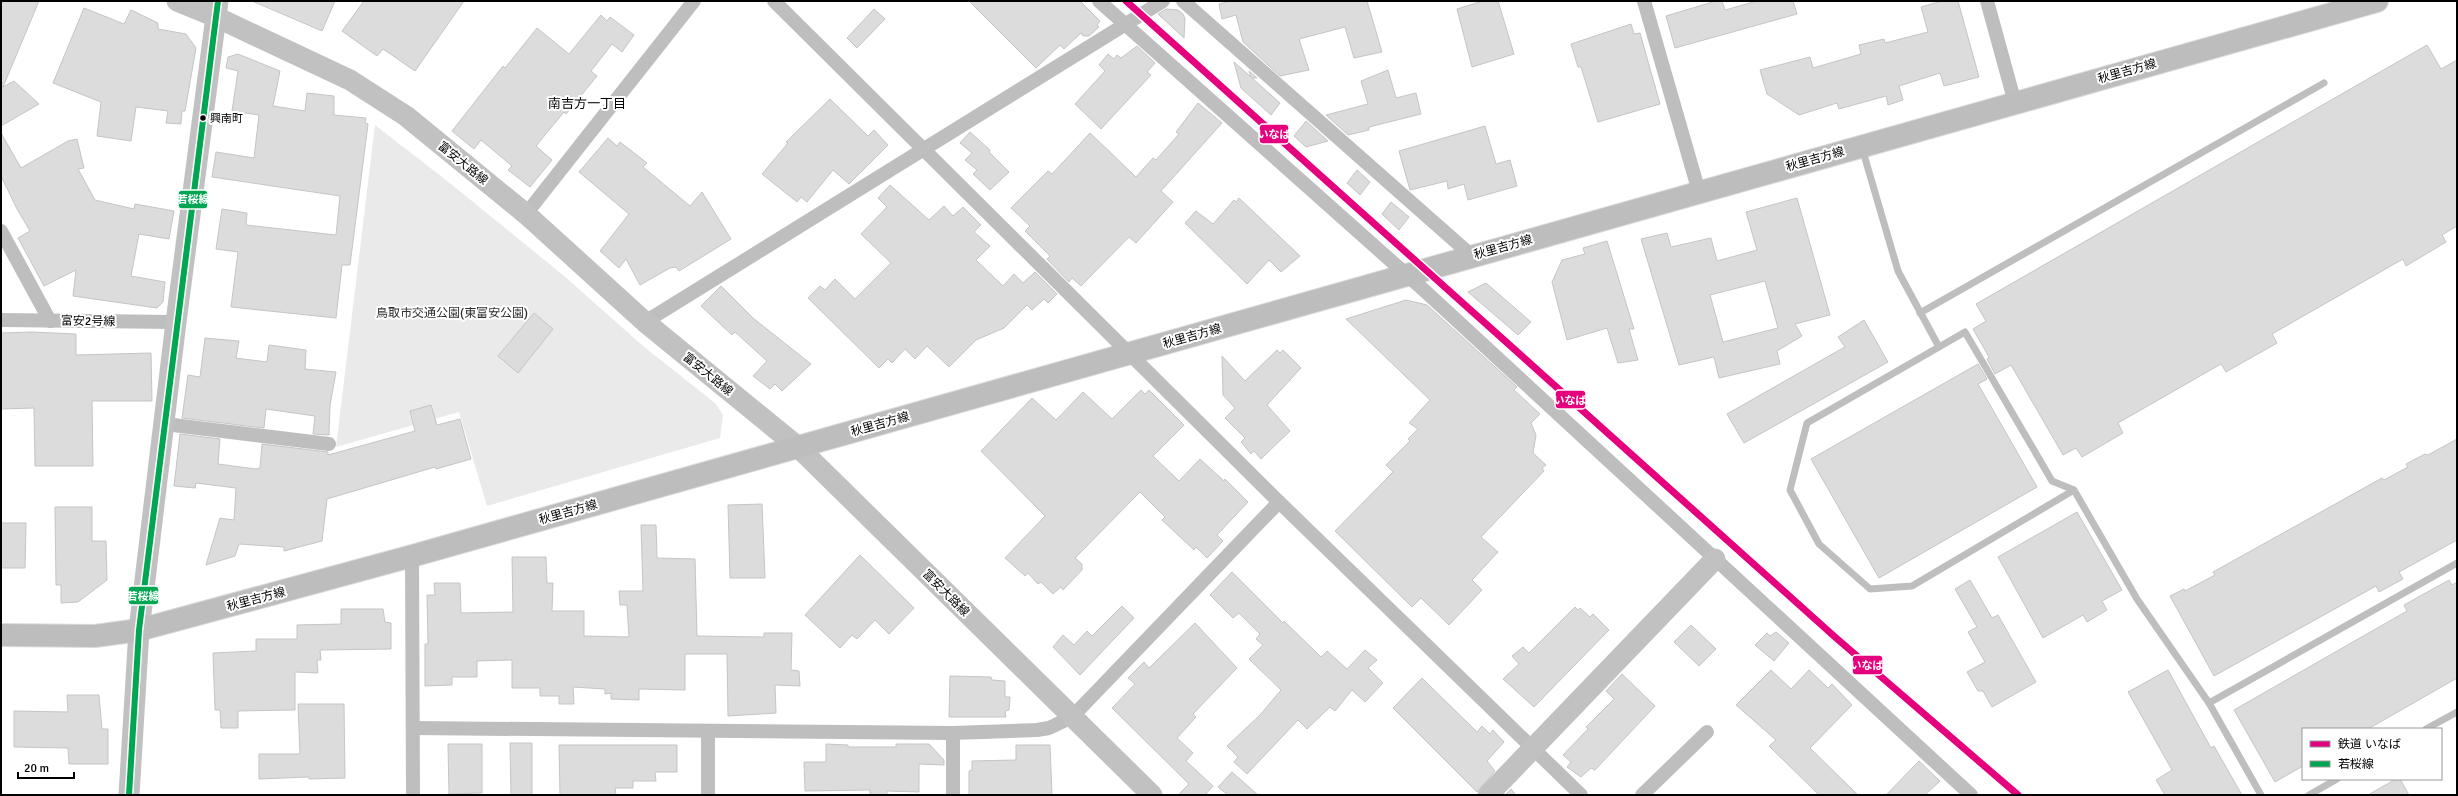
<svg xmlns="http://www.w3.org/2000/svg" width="2458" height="796" viewBox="0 0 2458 796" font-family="Signika,'Noto Sans JP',sans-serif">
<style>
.green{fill:#eaeaea}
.building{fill:#dcdcdc;stroke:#c5c5c5;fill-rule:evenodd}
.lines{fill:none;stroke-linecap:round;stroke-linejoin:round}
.primary-casing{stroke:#dbdbdb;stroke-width:24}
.lane{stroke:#bebebe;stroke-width:7}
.street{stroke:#bebebe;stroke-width:14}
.secondary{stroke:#c1c1c1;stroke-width:21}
.primary{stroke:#bdbdbd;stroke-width:22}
.bus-1-casing{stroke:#fff;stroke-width:9}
.bus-1{stroke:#00a651;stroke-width:6}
.rail-1-casing{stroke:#fff;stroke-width:10}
.rail-1{stroke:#e5007d;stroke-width:7}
.bus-dot{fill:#000;stroke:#fff;stroke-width:1.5}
.labels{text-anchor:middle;stroke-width:4;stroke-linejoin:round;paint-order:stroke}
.bus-label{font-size:11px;fill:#000;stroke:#fff;text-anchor:start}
.street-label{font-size:12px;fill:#000;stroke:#fff}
.park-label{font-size:12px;fill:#2f2f2f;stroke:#fff}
.neighbourhood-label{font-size:13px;fill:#000;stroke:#fff}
.line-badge{stroke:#fff;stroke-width:1.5}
.badge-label{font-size:11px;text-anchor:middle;font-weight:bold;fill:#fff}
</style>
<rect width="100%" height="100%" fill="#fff"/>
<path class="green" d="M 375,125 L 451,184 L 563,275 L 643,346 L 715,403 L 723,415 L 720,438 L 487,506 L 459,412 L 336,447 Z"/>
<g class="building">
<path d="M 1,1 L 39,1 L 3,87 L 14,81 L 39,104 L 1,126 Z"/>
<path d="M 252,1 L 335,1 L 322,31 Z"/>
<path d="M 364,1 L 464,1 L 415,71 L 383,49 L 377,56 L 342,31 Z"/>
<path d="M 969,1 L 1080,1 L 1100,21 L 1097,25 L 1099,27 L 1089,36 L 1083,36 L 1081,33 L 1064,49 L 1060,45 L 1036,68 Z"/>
<path d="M 1230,1 L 1367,1 L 1382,52 L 1354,58 L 1345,27 L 1299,39 L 1309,70 L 1280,76 L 1243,42 L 1236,15 L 1222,19 L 1219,4 Z"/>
<path d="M 1483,1 L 1498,1 L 1514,54 L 1472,67 L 1457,9 Z"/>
<path d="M 1716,1 L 1722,1 L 1725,10 L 1757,1 L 1793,1 L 1797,14 L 1675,48 L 1666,16 Z"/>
<path d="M 1942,1 L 1958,1 L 1979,77 L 1944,86 L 1940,73 L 1899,86 L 1903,100 L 1888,105 L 1886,96 L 1839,109 L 1837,103 L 1799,115 L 1767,94 L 1760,70 L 1810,57 L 1813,68 L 1861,54 L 1859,45 L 1884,39 L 1885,43 L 1928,32 L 1921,7 Z"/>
<path d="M 84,8 L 124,24 L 131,10 L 158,23 L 158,29 L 186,34 L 196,48 L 185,111 L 182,111 L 181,124 L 166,123 L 168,111 L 136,107 L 131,141 L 97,136 L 101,102 L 53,83 Z"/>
<path d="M 874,9 L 885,19 L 857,48 L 847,38 Z"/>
<path d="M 1166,9 L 1178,10 L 1183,14 L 1185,19 L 1184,38 L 1158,14 Z"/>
<path d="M 601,15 L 607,21 L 610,17 L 634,35 L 622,52 L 612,44 L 591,71 L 597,76 L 566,114 L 564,112 L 536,146 L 552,160 L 530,187 L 508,170 L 512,166 L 481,140 L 474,149 L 452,131 L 503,66 L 505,68 L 537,28 L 569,54 Z"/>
<path d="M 1631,24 L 1634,34 L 1640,33 L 1660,104 L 1598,122 L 1581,67 L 1578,67 L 1571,44 Z"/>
<path d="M 2427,45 L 2441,69 L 2457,60 L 2457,226 L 2442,235 L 2446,242 L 2406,266 L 2403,259 L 2272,334 L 2277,343 L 2226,372 L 2221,364 L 2118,423 L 2123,433 L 2082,457 L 2076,448 L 2063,455 L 2011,365 L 1995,374 L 1987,359 L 1989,357 L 1973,329 L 1986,321 L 1976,304 Z"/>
<path d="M 1137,46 L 1155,63 L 1147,72 L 1151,75 L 1101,129 L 1075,104 L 1105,71 L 1099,65 L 1108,54 L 1114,59 L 1117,55 L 1121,58 Z"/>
<path d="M 238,54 L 280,71 L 273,106 L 305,111 L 307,93 L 334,96 L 334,115 L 366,118 L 365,123 L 368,124 L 350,265 L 342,265 L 336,318 L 231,307 L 238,252 L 216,249 L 222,209 L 247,213 L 246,225 L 336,235 L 340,196 L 212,177 L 216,152 L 254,158 L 259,115 L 232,111 L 238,71 L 226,68 L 228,57 Z"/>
<path d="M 1234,62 L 1251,77 L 1249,71 L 1257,78 L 1252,78 L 1280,103 L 1271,115 L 1241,88 Z"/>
<path d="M 1388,70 L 1396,98 L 1416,93 L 1421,114 L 1369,127 L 1369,130 L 1348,135 L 1326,115 L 1368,104 L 1361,81 Z"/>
<path d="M 830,99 L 868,136 L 874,130 L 888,145 L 849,184 L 833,170 L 807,202 L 801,197 L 797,202 L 762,174 L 788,143 L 786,142 Z"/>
<path d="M 1198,103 L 1222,123 L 1161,191 L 1173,202 L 1136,243 L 1129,237 L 1081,286 L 1072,278 L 1069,282 L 1047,259 L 1050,256 L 1025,231 L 1030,226 L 1011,208 L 1048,171 L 1052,174 L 1090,133 L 1136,177 L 1153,158 L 1156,160 L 1179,134 L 1176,132 Z"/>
<path d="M 1306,121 L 1328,141 L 1306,147 L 1294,136 Z"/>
<path d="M 1485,126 L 1496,164 L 1510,160 L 1517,186 L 1468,200 L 1464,184 L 1448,189 L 1447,181 L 1410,190 L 1399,151 Z"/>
<path d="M 970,132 L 990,150 L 989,152 L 1009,172 L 990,190 L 973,174 L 977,170 L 965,160 L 972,153 L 960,143 Z"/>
<path d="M 1,133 L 21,168 L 68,141 L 77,139 L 84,168 L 78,169 L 95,200 L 134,209 L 135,204 L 174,211 L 169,239 L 139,234 L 131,276 L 165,282 L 163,302 L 157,308 L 73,296 L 76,270 L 44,286 L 18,238 L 30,231 L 17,209 L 1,176 Z"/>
<path d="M 608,138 L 617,146 L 620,142 L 647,163 L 643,167 L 690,206 L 702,192 L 731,239 L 679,271 L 676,267 L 670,268 L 640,285 L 626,259 L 619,268 L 600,251 L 629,214 L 579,172 Z"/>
<path d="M 1357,170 L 1370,182 L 1360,195 L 1347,183 Z"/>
<path d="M 890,185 L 929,220 L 944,206 L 953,216 L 963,207 L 981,225 L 974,232 L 990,246 L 976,260 L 1003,286 L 1014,274 L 1023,283 L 1035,272 L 1057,294 L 1048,303 L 1044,299 L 1032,310 L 1027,305 L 1004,328 L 976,340 L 949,367 L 927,346 L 915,359 L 905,349 L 892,363 L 888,359 L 879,368 L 808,298 L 820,286 L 825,290 L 835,279 L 855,299 L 891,263 L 861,234 L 887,207 L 878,198 Z"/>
<path d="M 1239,198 L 1300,256 L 1281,272 L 1269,260 L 1247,284 L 1185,223 L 1196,211 L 1213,224 L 1234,200 L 1236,202 Z"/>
<path d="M 1797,198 L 1830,315 L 1795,324 L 1802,336 L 1777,351 L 1780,364 L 1719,378 L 1714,357 L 1679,365 L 1641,239 L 1667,233 L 1671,247 L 1711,238 L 1717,261 L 1757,250 L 1746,212 ZM 1765,281 L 1778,328 L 1723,342 L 1710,295 Z"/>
<path d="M 1391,202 L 1409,217 L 1399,230 L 1382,214 Z"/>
<path d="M 1607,241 L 1634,329 L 1629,329 L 1638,360 L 1618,363 L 1607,328 L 1567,340 L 1552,282 L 1562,260 L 1585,254 L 1583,248 Z"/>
<path d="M 1486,283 L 1531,322 L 1518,335 L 1468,292 Z"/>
<path d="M 721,286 L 753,318 L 811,364 L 782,391 L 775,384 L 770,389 L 753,376 L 767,361 L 735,332 L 732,335 L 701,306 Z"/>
<path d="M 1406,300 L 1427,305 L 1517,387 L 1514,390 L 1540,414 L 1531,423 L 1536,435 L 1533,453 L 1546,465 L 1542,468 L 1544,471 L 1481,537 L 1498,552 L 1472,580 L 1482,590 L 1449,625 L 1421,598 L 1412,607 L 1335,531 L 1393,472 L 1386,465 L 1410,441 L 1408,439 L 1418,429 L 1409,423 L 1430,400 L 1346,319 Z"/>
<path d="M 534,313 L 553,329 L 518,373 L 498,356 Z"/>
<path d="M 1864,320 L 1888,362 L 1744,443 L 1727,414 L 1843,348 L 1845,347 L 1838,337 Z"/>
<path d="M 32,332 L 76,334 L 76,355 L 151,353 L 152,401 L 92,401 L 93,466 L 35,466 L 34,408 L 1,409 L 1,333 Z"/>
<path d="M 205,338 L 239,341 L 236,358 L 267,362 L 269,345 L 306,350 L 305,369 L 336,372 L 330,405 L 329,435 L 313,434 L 315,416 L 266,409 L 264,428 L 182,418 L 188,375 L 200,377 Z"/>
<path d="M 1277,350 L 1280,353 L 1283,350 L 1301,368 L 1267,405 L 1290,431 L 1261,459 L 1254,451 L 1251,454 L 1241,442 L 1245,438 L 1225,418 L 1235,408 L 1223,395 L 1222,356 L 1245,381 Z"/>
<path d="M 1978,364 L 1987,379 L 1978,384 L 2037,487 L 1879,578 L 1811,459 Z"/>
<path d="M 1141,390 L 1145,394 L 1149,390 L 1184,425 L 1153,456 L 1179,481 L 1200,459 L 1224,481 L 1225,479 L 1248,502 L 1217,535 L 1223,541 L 1207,558 L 1196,547 L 1194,550 L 1162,520 L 1165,517 L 1140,492 L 1075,558 L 1082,564 L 1082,570 L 1063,590 L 1061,587 L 1053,594 L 1041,582 L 1038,584 L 1028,573 L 1025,576 L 1005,558 L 1045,516 L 981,451 L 1032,398 L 1056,420 L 1083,392 L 1112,419 Z"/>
<path d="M 431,405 L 437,425 L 460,419 L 471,459 L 436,469 L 435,467 L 327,499 L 322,541 L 284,551 L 284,547 L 239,544 L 235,556 L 206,565 L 220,518 L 234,520 L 236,488 L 196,483 L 195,488 L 174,486 L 180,434 L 220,439 L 218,464 L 256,469 L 260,468 L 262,444 L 328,452 L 328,455 L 415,431 L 410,411 Z"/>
<path d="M 2457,439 L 2457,540 L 2399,572 L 2403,579 L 2379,592 L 2376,586 L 2214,676 L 2170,596 L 2184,589 L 2185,591 L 2215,575 L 2213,572 L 2382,478 L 2384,480 L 2408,467 L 2406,464 L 2425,454 L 2428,455 Z"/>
<path d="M 762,504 L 765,578 L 730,578 L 728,505 Z"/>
<path d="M 55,507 L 92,507 L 92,541 L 106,541 L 107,580 L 78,602 L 61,603 L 61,585 L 56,585 Z"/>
<path d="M 2077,512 L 2122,590 L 2102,601 L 2107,610 L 2087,622 L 2083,615 L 2043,638 L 1998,557 Z"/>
<path d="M 1,523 L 26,523 L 25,568 L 1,568 Z"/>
<path d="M 641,525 L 656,525 L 657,558 L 695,559 L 697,636 L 764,637 L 764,633 L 792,633 L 791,670 L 799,671 L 800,686 L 775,685 L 776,713 L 728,716 L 727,654 L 685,654 L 685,690 L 639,689 L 639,700 L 611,699 L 611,693 L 605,694 L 605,689 L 573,687 L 574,704 L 559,704 L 559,696 L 540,696 L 540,688 L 512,688 L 512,660 L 477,661 L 477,677 L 452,677 L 452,685 L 425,686 L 425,644 L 428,644 L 427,595 L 435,595 L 434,583 L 460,583 L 461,613 L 513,612 L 512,557 L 546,557 L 547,583 L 553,583 L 552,611 L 584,611 L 584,636 L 629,637 L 627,605 L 620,605 L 619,591 L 643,591 Z"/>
<path d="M 860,555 L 914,608 L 889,634 L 875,620 L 857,639 L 852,635 L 840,648 L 805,615 Z"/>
<path d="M 1232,572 L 1283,623 L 1284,621 L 1321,657 L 1327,651 L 1347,669 L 1365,650 L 1377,660 L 1368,668 L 1383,683 L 1365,702 L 1352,690 L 1335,711 L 1330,707 L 1307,729 L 1298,720 L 1247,774 L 1234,762 L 1238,757 L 1227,746 L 1260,715 L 1281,690 L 1249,659 L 1263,645 L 1256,639 L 1260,634 L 1239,613 L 1233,618 L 1210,595 Z"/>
<path d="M 1970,580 L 1992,618 L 1998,615 L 2036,682 L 1992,707 L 1983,691 L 1978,691 L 1967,672 L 1985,662 L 1968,632 L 1977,627 L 1955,589 Z"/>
<path d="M 2449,580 L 2452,585 L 2457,582 L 2457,678 L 2368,729 L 2303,729 L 2303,766 L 2275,782 L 2234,710 L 2407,611 L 2404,605 Z"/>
<path d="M 1122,606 L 1134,618 L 1080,675 L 1053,647 L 1063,635 L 1074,645 L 1087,631 L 1092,636 Z"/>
<path d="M 1575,607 L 1578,610 L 1580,608 L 1590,617 L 1593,614 L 1609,630 L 1534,707 L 1503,679 L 1519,664 L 1512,656 L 1523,647 L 1529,653 Z"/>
<path d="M 341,609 L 383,609 L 385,622 L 391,623 L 391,649 L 320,650 L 321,660 L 317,660 L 318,673 L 295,672 L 295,710 L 238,711 L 238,728 L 221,728 L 220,710 L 215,710 L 213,653 L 256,651 L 256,639 L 297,639 L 297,625 L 341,624 Z"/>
<path d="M 1195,623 L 1237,668 L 1193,714 L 1196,717 L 1177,738 L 1193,753 L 1186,761 L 1213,786 L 1205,795 L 1178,795 L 1189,784 L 1112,708 L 1135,684 L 1128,678 L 1144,662 L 1149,668 Z"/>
<path d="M 1691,625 L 1716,649 L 1699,666 L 1674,642 Z"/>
<path d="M 1776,632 L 1789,643 L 1774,661 L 1755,645 L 1767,633 L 1770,636 Z"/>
<path d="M 1771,670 L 1791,689 L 1809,670 L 1828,688 L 1832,684 L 1852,705 L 1810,748 L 1858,795 L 1819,795 L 1769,746 L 1776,740 L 1736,705 Z"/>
<path d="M 2168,670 L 2211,748 L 2214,746 L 2242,795 L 2165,795 L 2156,780 L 2172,770 L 2128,692 Z"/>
<path d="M 1622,674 L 1655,706 L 1595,770 L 1591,768 L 1581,777 L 1567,767 L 1571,762 L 1563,755 L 1588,729 L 1586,727 L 1614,699 L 1606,691 Z"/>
<path d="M 950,676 L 991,677 L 992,680 L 1005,681 L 1005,697 L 1010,697 L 1009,710 L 1005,711 L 1006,717 L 949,717 Z"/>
<path d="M 1422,678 L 1477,732 L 1482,726 L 1490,734 L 1493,730 L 1504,742 L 1487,761 L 1495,771 L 1477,792 L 1393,708 Z"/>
<path d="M 67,695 L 99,695 L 102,729 L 108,729 L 108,764 L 69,764 L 68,748 L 14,747 L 14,711 L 68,712 Z"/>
<path d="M 298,704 L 344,704 L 345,778 L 309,779 L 309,777 L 259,779 L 259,754 L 300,754 Z"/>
<path d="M 510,743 L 532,743 L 532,795 L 511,795 Z"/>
<path d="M 448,744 L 482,744 L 482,793 L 449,794 Z"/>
<path d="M 826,744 L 848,745 L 848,747 L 896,747 L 896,744 L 929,744 L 944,760 L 944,765 L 919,764 L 919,792 L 887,791 L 887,795 L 870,795 L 870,790 L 805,791 L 804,762 L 826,762 Z"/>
<path d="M 559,745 L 677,745 L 677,772 L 655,772 L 656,781 L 633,781 L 633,788 L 615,788 L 616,795 L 560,795 Z"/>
<path d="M 1016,745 L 1050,745 L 1052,795 L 969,795 L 969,771 L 972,770 L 972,761 L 1016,760 Z"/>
<path d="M 1919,761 L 1940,781 L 1925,795 L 1886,795 Z"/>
<path d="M 1232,772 L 1258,795 L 1228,795 L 1218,787 Z"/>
<path d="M 2396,779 L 2400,779 L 2409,795 L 2368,795 Z"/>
<path d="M 1511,789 L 1516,795 L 1505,795 Z"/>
</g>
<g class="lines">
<defs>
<path id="primary" d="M 1,635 L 95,636 L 139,630 L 412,556 L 2377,1"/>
</defs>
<use href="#primary" class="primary-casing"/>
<g class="lane">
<path d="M 1862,148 L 1898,271 L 1939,347"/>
<path d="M 1920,313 L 2324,83"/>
<path d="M 2074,490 L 1912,586 L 1870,589 L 1819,544 L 1790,490 L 1807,423 L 1965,332 L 2052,481 L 2074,490 L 2137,599 L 2209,703 L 2261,795"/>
<path d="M 2209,703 L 2457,563"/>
<path d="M 2426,729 L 2457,712"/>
<path d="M 2309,795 L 2337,779"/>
</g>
<g class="street">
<path d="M 774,1 L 1279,502 L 1581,795"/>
<path d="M 1099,1 L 1426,292 L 1971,795"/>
<path d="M 1183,1 L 1472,256"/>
<path d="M 1644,1 L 1699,192"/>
<path d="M 1987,1 L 2015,103"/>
<path d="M 526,214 L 694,1"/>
<path d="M 1,231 L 50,321"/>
<path d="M 1,320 L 176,322"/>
<path d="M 645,322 L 1163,1"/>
<path d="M 165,424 L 329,444"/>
<path d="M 412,556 L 413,795"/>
<path d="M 414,728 L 953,733 L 1037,730 L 1049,728 L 1072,717 L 1279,502"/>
<path d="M 708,731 L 708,795"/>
<path d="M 953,733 L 953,795"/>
<path d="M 1642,795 L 1707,732"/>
</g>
<g class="secondary">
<path d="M 177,1 L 216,17 L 350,80 L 406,116 L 526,214 L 645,322 L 798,447 L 1152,795"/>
<path d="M 129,795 L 139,630 L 176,322 L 218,1"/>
<path d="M 1488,795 L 1715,559"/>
</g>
<use href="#primary" class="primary"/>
<defs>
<path id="bus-1" d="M 129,795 L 139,630 L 218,1"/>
</defs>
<use href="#bus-1" class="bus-1-casing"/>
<use href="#bus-1" class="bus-1"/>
<defs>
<path id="rail-1" d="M 1126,1 L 1835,637 L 2018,795"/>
</defs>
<use href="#rail-1" class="rail-1-casing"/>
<use href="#rail-1" class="rail-1"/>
</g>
<circle class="bus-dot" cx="203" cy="118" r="3.5"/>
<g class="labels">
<g class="bus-label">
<text x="210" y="122">興南町</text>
</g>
<g class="street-label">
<text transform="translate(2127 71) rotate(-16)" y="4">秋里吉方線</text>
<text transform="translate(1815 159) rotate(-16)" y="4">秋里吉方線</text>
<text transform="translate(463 163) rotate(39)" y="4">富安大路線</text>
<text transform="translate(1503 247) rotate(-16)" y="4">秋里吉方線</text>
<text transform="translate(88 321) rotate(1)" y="4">富安2号線</text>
<text transform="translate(1192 336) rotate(-16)" y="4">秋里吉方線</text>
<text transform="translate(708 374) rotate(39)" y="4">富安大路線</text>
<text transform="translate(880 424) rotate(-16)" y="4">秋里吉方線</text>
<text transform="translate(568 512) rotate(-16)" y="4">秋里吉方線</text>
<text transform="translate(946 593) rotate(45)" y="4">富安大路線</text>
<text transform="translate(256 599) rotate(-15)" y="4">秋里吉方線</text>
</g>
<g class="park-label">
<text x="452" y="317">鳥取市交通公園(東富安公園)</text>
</g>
<g class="neighbourhood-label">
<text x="587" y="108">南吉方一丁目</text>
</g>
</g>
<g class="line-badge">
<rect x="1259" y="124" width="30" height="20" rx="4" fill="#e5007d"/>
<rect x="178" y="190" width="30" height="19" rx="4" fill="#00a651"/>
<rect x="1555" y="390" width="31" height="19" rx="4" fill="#e5007d"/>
<rect x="128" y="586" width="31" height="19" rx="4" fill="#00a651"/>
<rect x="1852" y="655" width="31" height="20" rx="4" fill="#e5007d"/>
</g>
<g class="badge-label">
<text x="1274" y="138">いなば</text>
<text x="193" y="203">若桜線</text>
<text x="1570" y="404">いなば</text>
<text x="143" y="600">若桜線</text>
<text x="1867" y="669">いなば</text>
</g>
<rect width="2458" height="796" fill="none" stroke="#000000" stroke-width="4"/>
<rect x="2302" y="728" width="140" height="52" fill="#ffffff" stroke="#999999"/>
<rect x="2310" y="741" width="20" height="6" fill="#e5007d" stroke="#999999"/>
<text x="2338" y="748" font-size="12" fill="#000000">鉄道 いなば</text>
<rect x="2310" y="761" width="20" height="6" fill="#00a651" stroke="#999999"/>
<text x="2338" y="768" font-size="12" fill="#000000">若桜線</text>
<path d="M18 772v6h56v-6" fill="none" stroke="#000000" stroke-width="2"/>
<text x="24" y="772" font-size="12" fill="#000000" stroke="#ffffff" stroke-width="3" paint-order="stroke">20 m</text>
</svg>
